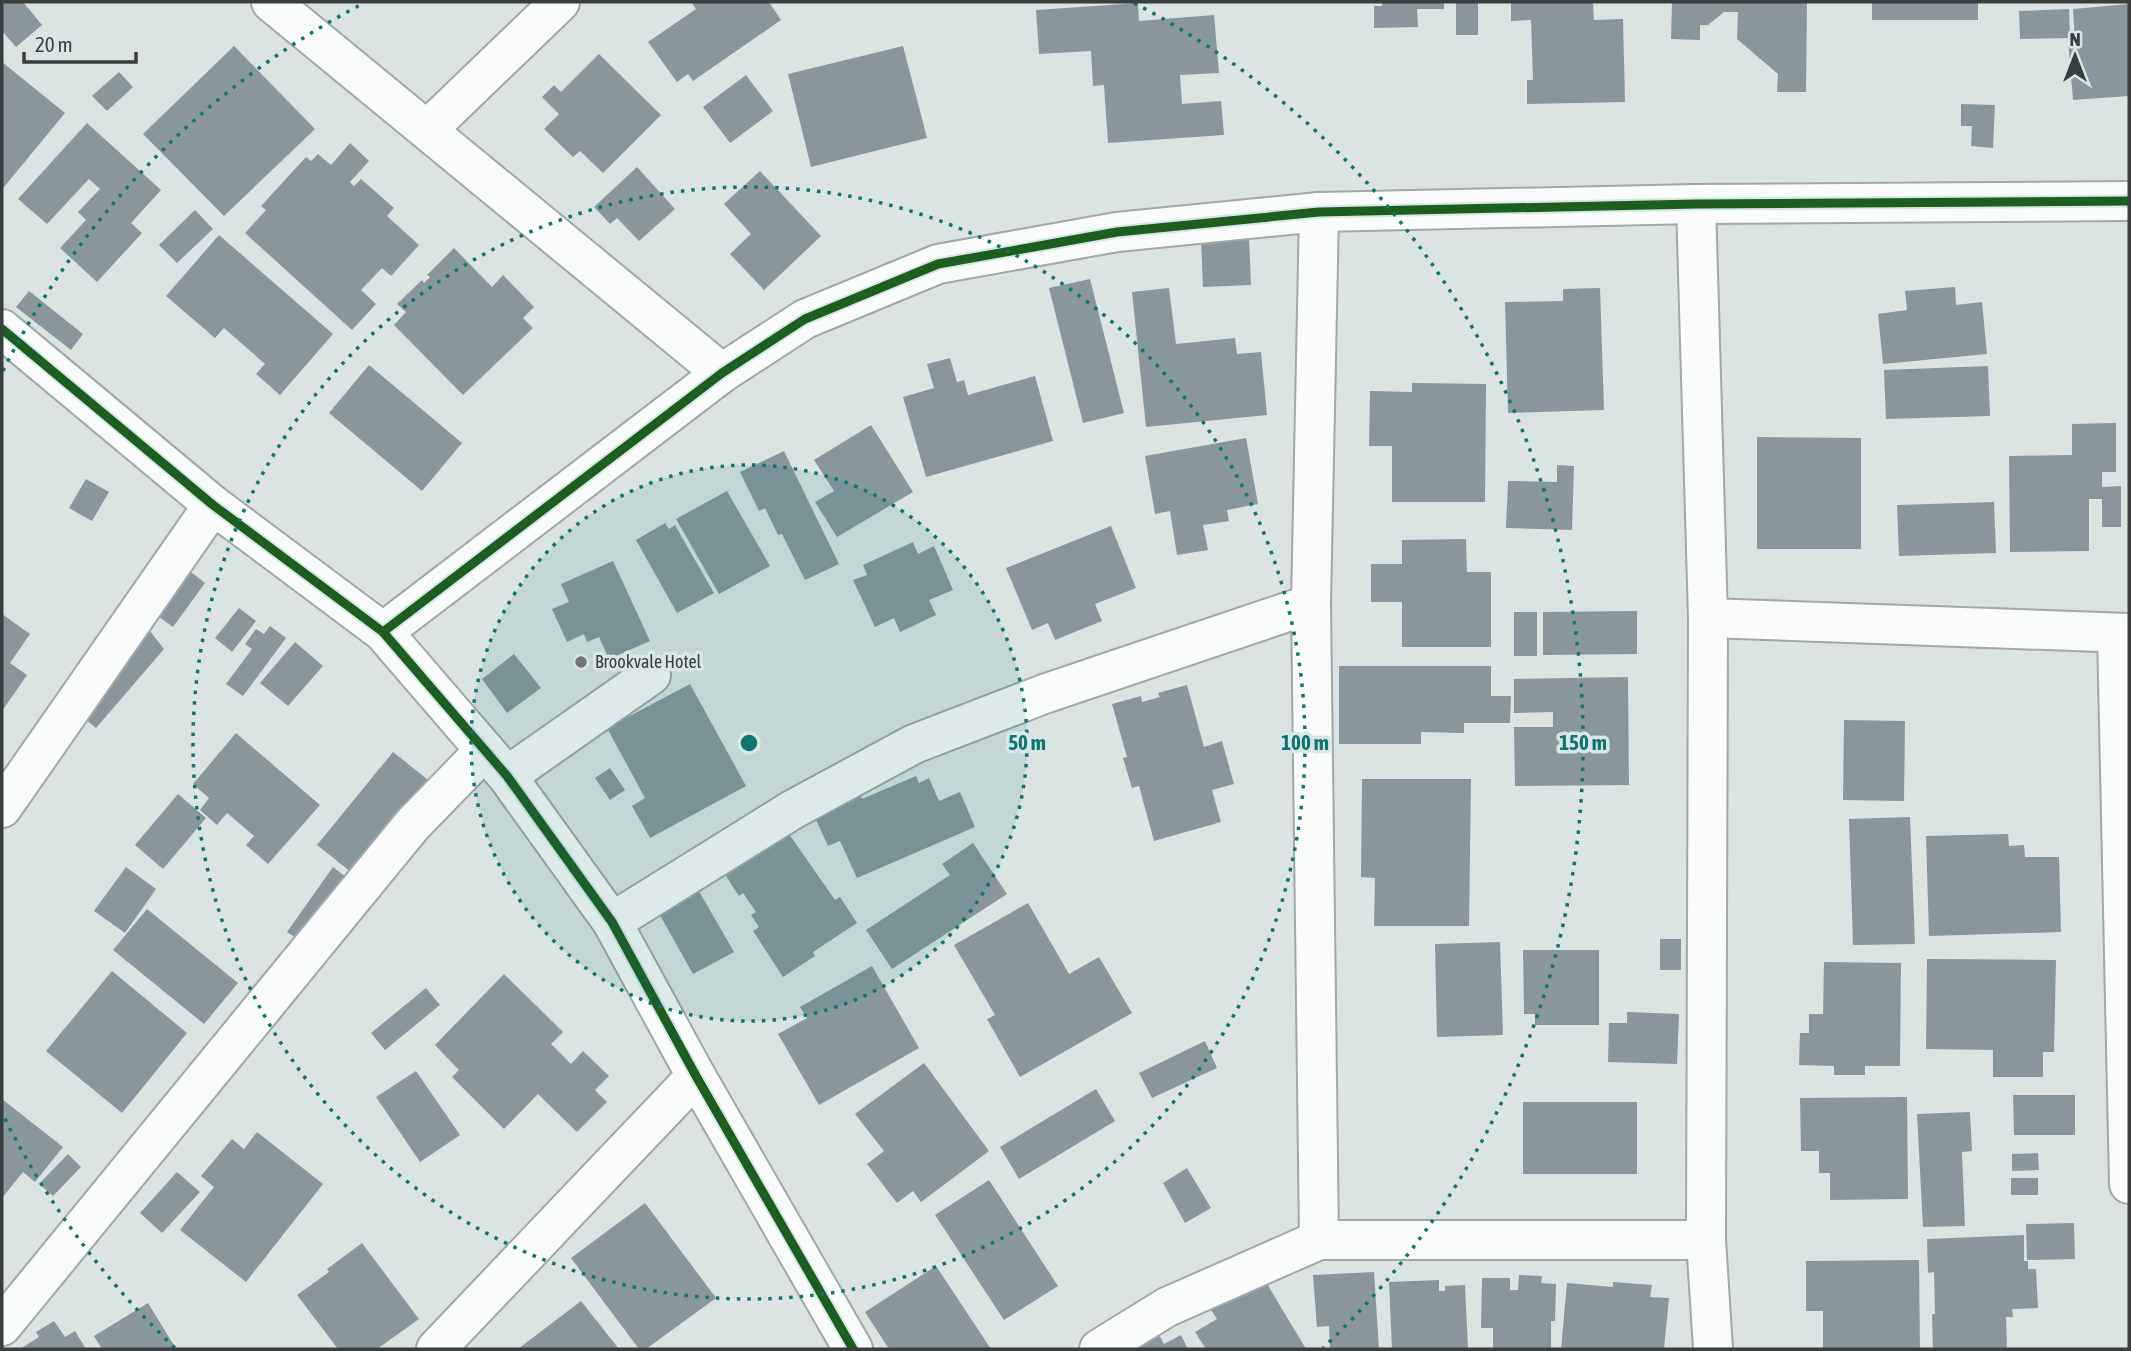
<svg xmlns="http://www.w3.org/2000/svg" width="2131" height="1351" viewBox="0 0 2131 1351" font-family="'Asap Condensed',sans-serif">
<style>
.building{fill:#89979c}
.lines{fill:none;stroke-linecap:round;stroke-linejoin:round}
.minor-casing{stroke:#a2a7a7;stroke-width:42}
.minor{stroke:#fafbfb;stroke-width:38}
.cycleway-casing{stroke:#d9e6e6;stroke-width:13}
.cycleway{stroke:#1b5e20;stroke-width:9}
.ring{fill:none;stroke:#0f766e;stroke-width:3.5;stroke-dasharray:3.5 7}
.poi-dot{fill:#727878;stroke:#d9e6e6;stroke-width:2.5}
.labels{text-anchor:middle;stroke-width:7;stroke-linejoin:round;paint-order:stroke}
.poi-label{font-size:18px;fill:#393e3e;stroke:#d9e6e6;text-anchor:start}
.centre{fill:#0f766e;stroke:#d9e6e6;stroke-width:3.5}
.ring-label{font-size:21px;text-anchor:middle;font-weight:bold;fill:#0f766e;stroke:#d9e6e6;stroke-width:7;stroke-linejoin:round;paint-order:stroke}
</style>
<rect width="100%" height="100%" fill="#dce3e3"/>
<g class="building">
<path d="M 2,2 L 23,2 L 42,25 L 16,47 L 2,31 Z"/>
<path d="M 691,2 L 769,2 L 781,20 L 693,81 L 688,74 L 677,82 L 648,42 L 696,9 Z"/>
<path d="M 1382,2 L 1444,2 L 1444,9 L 1417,9 L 1418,27 L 1374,28 L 1374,6 L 1382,6 Z"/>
<rect x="1456" y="2" width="22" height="33"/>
<path d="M 1511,2 L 1593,2 L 1594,20 L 1623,19 L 1625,102 L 1527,104 L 1527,80 L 1533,80 L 1531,20 L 1511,21 Z"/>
<path d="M 1672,2 L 1807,2 L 1806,92 L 1777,92 L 1778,74 L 1737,39 L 1738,12 L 1724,12 L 1708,25 L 1700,25 L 1700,40 L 1671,39 Z"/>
<rect x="1872" y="2" width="106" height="18"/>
<path d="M 1138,3 L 1139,21 L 1214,15 L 1219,73 L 1180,75 L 1182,104 L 1221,101 L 1224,135 L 1108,143 L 1104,85 L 1093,86 L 1091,51 L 1039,54 L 1036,10 Z"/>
<path d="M 2129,4 L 2129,96 L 2073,100 L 2068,41 L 2075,40 L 2073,9 Z"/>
<path d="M 2069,9 L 2070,38 L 2020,39 L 2019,11 Z"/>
<path d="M 234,46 L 315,129 L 224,216 L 143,134 Z"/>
<path d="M 903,46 L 927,138 L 811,167 L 788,74 Z"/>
<path d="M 599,54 L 661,115 L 603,173 L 580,151 L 573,157 L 544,129 L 559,114 L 542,97 L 554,85 L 561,92 Z"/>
<path d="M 2,62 L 65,113 L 4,187 L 2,185 Z"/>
<path d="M 119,72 L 133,87 L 107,111 L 92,96 Z"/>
<path d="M 746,75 L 773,111 L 730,143 L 703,107 Z"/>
<path d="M 1961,104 L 1995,105 L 1993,148 L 1971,146 L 1972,126 L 1961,126 Z"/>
<path d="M 87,123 L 161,190 L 131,223 L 142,233 L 97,282 L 60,248 L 86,220 L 78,212 L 100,189 L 89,179 L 47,224 L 18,199 Z"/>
<path d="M 350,143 L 369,161 L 350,182 L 354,186 L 361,179 L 394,208 L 387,216 L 419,245 L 391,276 L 382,268 L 361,290 L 376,304 L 352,330 L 245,233 L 266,210 L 261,206 L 306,157 L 311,161 L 318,154 L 331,165 Z"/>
<path d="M 637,167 L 675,209 L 639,241 L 617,218 L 610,224 L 594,207 Z"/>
<path d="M 760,171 L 821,236 L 764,290 L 730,254 L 751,234 L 724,204 Z"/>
<path d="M 195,210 L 213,229 L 177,263 L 159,245 Z"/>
<path d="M 219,235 L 333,334 L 280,395 L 256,374 L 265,364 L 224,328 L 215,338 L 166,296 Z"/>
<path d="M 1249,237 L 1251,285 L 1203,287 L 1201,239 Z"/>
<path d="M 454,248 L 492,287 L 503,275 L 534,307 L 523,318 L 533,328 L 463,395 L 394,325 L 406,312 L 397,304 L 422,280 L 424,283 L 430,277 L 427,275 Z"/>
<path d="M 1090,279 L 1124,413 L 1083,423 L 1049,288 Z"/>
<path d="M 1955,287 L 1956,305 L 1982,302 L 1987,354 L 1883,364 L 1878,314 L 1907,310 L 1905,291 Z"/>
<path d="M 1169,288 L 1176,344 L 1235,338 L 1237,354 L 1261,352 L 1267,415 L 1146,427 L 1132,292 Z"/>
<path d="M 1600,288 L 1604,410 L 1508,413 L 1505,302 L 1563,301 L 1563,289 Z"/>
<path d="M 29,291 L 83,334 L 71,350 L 16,307 Z"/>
<path d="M 950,358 L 957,382 L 964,380 L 968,395 L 1035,376 L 1053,441 L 926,477 L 903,397 L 934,388 L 927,364 Z"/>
<path d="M 369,365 L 462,443 L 422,491 L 329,413 Z"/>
<path d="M 1988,366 L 1990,416 L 1886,419 L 1884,370 Z"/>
<path d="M 1412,383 L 1486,384 L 1485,502 L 1392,502 L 1392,446 L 1369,446 L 1370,391 L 1412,392 Z"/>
<path d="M 2116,423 L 2116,472 L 2102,472 L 2102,487 L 2121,486 L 2121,527 L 2102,527 L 2102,499 L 2089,499 L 2089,551 L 2010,552 L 2009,456 L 2072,455 L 2072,424 Z"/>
<path d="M 871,425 L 913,492 L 837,537 L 815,502 L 834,491 L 814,460 Z"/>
<path d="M 1757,437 L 1861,438 L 1861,549 L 1757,549 Z"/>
<path d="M 1246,438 L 1258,504 L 1227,510 L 1229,521 L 1203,525 L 1208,550 L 1177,555 L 1170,511 L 1155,514 L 1145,456 Z"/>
<path d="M 784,451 L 839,564 L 805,580 L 782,534 L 778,535 L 765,508 L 759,511 L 740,472 Z"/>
<path d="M 1557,465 L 1574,466 L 1572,530 L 1506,528 L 1508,481 L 1557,482 Z"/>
<path d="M 86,479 L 109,492 L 92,521 L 69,508 Z"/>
<path d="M 727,491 L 770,566 L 719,594 L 676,519 Z"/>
<path d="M 1994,502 L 1996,553 L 1899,556 L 1897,505 Z"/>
<path d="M 665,523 L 669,529 L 675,525 L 714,593 L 677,613 L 636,540 Z"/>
<path d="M 1111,526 L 1136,588 L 1095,604 L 1102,621 L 1055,640 L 1048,623 L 1032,630 L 1006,568 Z"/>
<path d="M 1466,539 L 1467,572 L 1491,572 L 1491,647 L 1402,647 L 1402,602 L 1371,602 L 1371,564 L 1402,564 L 1402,540 Z"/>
<path d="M 913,542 L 918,554 L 934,546 L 953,590 L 929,600 L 936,615 L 900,632 L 894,618 L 875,627 L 853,580 L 867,575 L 863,565 Z"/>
<path d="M 613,561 L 650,641 L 609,659 L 599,637 L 587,642 L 584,634 L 567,642 L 552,609 L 569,602 L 561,584 Z"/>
<path d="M 187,569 L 205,583 L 173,627 L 155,614 Z"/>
<path d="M 239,608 L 256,621 L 232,652 L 215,638 Z"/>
<path d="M 1637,611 L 1637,654 L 1543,655 L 1543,612 Z"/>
<rect x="1514" y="612" width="23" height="44"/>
<path d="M 2,614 L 30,634 L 10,663 L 27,675 L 2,711 Z"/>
<path d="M 270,626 L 286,638 L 243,696 L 226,684 L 252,649 L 245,644 L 256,629 L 264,634 Z"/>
<path d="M 150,631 L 164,649 L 96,728 L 80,715 Z"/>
<path d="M 295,642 L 323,666 L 288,706 L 260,683 Z"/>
<path d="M 514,654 L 541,688 L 507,713 L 482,679 Z"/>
<path d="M 1339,666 L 1491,666 L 1491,696 L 1511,696 L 1510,723 L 1464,723 L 1464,733 L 1421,732 L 1421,744 L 1339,744 Z"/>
<path d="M 1628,677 L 1629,785 L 1515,786 L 1514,727 L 1553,727 L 1553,712 L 1514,713 L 1514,679 Z"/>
<path d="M 690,684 L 746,786 L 650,838 L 632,806 L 645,798 L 607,728 Z"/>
<path d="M 1187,685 L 1204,747 L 1222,741 L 1234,784 L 1212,790 L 1221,822 L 1154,841 L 1139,786 L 1132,788 L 1123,758 L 1127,757 L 1112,704 L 1141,696 L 1142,702 L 1160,697 L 1158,693 Z"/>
<path d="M 1844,720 L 1905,721 L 1904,801 L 1843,800 Z"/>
<path d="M 236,733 L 320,805 L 268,864 L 246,845 L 254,836 L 227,813 L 217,825 L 200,810 L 209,798 L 193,784 Z"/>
<path d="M 393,752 L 432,783 L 356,876 L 317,845 Z"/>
<path d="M 610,768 L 625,790 L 610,800 L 595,778 Z"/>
<path d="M 916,776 L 919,783 L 929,778 L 939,801 L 960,792 L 975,827 L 857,878 L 840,841 L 828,846 L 812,811 L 858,790 L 862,799 Z"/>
<path d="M 1362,779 L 1471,779 L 1469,926 L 1374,926 L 1375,878 L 1361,877 Z"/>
<path d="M 178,794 L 206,818 L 163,869 L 135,845 Z"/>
<path d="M 1910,817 L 1915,944 L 1853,945 L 1849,819 Z"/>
<path d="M 789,834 L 835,900 L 840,897 L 857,923 L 813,952 L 815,956 L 783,977 L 753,931 L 759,927 L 751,915 L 756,912 L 743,893 L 739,896 L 726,876 Z"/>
<path d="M 2008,834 L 2009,846 L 2024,845 L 2025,857 L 2059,857 L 2061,932 L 1929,936 L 1926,836 Z"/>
<path d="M 973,843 L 1007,894 L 892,969 L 866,930 L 950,875 L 942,864 Z"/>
<path d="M 126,867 L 156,889 L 125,933 L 94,911 Z"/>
<path d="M 333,867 L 350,880 L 305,944 L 287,932 Z"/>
<path d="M 696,886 L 734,952 L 693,974 L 656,908 Z"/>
<path d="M 1028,903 L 1069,974 L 1099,957 L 1132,1013 L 1020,1077 L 987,1019 L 995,1015 L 954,945 Z"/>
<path d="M 147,909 L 238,983 L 204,1024 L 113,950 Z"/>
<rect x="1660" y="939" width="21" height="31"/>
<path d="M 1500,942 L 1503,1035 L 1437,1037 L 1435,944 Z"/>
<path d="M 1523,950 L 1599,950 L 1599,1025 L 1535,1025 L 1535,1014 L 1524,1014 Z"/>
<path d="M 1927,959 L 2056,960 L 2054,1052 L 2043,1052 L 2043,1077 L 1993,1077 L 1993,1050 L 1926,1049 Z"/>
<path d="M 1824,962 L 1901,963 L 1900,1066 L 1865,1066 L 1865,1075 L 1834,1075 L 1834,1066 L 1799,1065 L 1800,1033 L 1809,1033 L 1809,1014 L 1823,1014 Z"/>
<path d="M 872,966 L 919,1048 L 819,1105 L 778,1034 L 807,1018 L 800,1007 Z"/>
<path d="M 112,971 L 187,1033 L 122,1113 L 46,1051 Z"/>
<path d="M 504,974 L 563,1032 L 551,1044 L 571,1064 L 583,1051 L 609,1076 L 595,1090 L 607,1102 L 577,1132 L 538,1094 L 504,1129 L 452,1077 L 459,1070 L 435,1045 Z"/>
<path d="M 426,988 L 440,1005 L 385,1050 L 371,1033 Z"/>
<path d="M 1627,1012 L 1679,1014 L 1677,1064 L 1608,1062 L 1609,1023 L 1627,1023 Z"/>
<path d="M 1205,1041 L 1217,1068 L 1152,1098 L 1139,1073 Z"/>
<path d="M 924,1063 L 989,1151 L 921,1202 L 913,1191 L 897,1203 L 867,1164 L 884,1151 L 855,1114 Z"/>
<path d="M 416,1071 L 460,1135 L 420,1162 L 376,1097 Z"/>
<path d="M 1096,1089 L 1115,1121 L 1019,1179 L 1000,1147 Z"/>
<path d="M 2013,1095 L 2075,1095 L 2075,1135 L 2014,1135 Z"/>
<path d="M 1907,1097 L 1908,1199 L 1830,1200 L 1830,1173 L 1819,1173 L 1819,1151 L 1801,1151 L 1800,1098 Z"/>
<path d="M 2,1099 L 63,1147 L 35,1182 L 23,1172 L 2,1198 Z"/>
<rect x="1523" y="1102" width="114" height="72"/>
<path d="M 1970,1112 L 1972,1151 L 1962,1152 L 1965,1226 L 1923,1227 L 1917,1114 Z"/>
<path d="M 257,1132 L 323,1184 L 246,1282 L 180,1230 L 214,1187 L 201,1176 L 232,1139 L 244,1149 Z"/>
<path d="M 2038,1153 L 2039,1170 L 2012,1171 L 2012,1154 Z"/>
<path d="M 68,1154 L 81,1167 L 53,1196 L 39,1184 Z"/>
<path d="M 1187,1168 L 1211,1208 L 1185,1223 L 1163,1183 Z"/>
<path d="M 177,1172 L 200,1192 L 162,1233 L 140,1213 Z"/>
<rect x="2011" y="1178" width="27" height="17"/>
<path d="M 989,1180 L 1058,1286 L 1004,1320 L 935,1215 Z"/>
<path d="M 645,1203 L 716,1298 L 646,1349 L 639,1349 L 571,1258 Z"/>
<path d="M 2074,1223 L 2075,1259 L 2027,1260 L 2026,1224 Z"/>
<path d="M 2024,1235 L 2024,1261 L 2028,1261 L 2028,1269 L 2036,1269 L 2038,1308 L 2012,1309 L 2013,1317 L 2006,1317 L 2007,1349 L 1933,1349 L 1932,1314 L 1935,1314 L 1934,1272 L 1928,1273 L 1927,1239 Z"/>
<path d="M 362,1243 L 419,1319 L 377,1349 L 338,1349 L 297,1295 L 329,1272 L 327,1269 Z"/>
<path d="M 1919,1260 L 1920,1348 L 1823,1349 L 1823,1311 L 1806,1311 L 1806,1261 Z"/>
<path d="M 936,1266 L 991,1349 L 889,1349 L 865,1312 Z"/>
<path d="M 1374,1272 L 1379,1349 L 1330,1349 L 1329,1326 L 1317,1327 L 1313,1275 Z"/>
<path d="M 1519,1275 L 1542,1276 L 1541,1283 L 1556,1284 L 1555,1321 L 1551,1321 L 1551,1349 L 1493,1349 L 1493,1328 L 1481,1328 L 1482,1278 L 1510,1278 L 1510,1290 L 1518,1290 Z"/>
<path d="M 1264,1279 L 1306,1349 L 1206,1349 L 1195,1332 L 1217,1319 L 1211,1310 Z"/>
<path d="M 1439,1280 L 1439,1291 L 1445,1291 L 1445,1286 L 1465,1285 L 1468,1349 L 1392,1349 L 1389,1282 Z"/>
<path d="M 1613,1282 L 1652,1285 L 1650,1297 L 1669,1298 L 1664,1349 L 1561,1349 L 1567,1283 L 1613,1287 Z"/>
<path d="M 581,1301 L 619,1349 L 518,1349 Z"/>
<path d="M 148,1303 L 175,1347 L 171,1349 L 102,1349 L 94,1336 Z"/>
<path d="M 54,1321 L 65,1337 L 75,1331 L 86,1349 L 20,1349 L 39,1337 L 36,1332 Z"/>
<path d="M 1157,1331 L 1164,1344 L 1181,1335 L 1188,1349 L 1122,1349 Z"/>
</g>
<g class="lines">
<defs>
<g id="minor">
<path d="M 271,2 L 722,373"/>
<path d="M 427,130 L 560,2"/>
<path d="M 1696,204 L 1708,618 L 1706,1240 L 1713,1349"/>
<path d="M 1319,212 L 1311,604 L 1319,1240"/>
<path d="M 2,329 L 213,505 L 383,632 L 507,776 L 612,922 L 696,1076 L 853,1349"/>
<path d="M 1708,618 L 2129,633"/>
<path d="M 383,632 L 722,373 L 805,319 L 938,264 L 1117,232 L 1319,212 L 1696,204 L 2129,201"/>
<path d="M 2117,633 L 2129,1184"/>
<path d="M 507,776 L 651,675"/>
<path d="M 2,808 L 213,505"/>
<path d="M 612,922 L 792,810 L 914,744 L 1044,694 L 1311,604"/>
<path d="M 2,1326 L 413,824 L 485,750"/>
<path d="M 436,1349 L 696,1076"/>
<path d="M 1099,1349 L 1167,1307 L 1319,1240 L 1706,1240"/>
</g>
</defs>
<use href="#minor" class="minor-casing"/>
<use href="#minor" class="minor"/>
<defs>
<g id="cycleway">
<path d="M 2,329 L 213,505 L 383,632 L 507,776 L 612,922 L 696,1076 L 853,1349"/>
<path d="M 383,632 L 722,373 L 805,319 L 938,264 L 1117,232 L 1319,212 L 1696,204 L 2129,201"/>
</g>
</defs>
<use href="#cycleway" class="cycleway-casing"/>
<use href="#cycleway" class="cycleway"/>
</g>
<circle cx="749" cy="743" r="278" fill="#0f766e" fill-opacity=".12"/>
<g class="ring">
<circle cx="749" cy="743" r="278"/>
<circle cx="749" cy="743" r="556"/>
<path d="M175 1348A834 834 0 0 1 3 1115M3 371A834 834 0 0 1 364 3M1134 3A834 834 0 0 1 1323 1348"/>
</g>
<circle class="poi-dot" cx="581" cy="662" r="7"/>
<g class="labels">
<g class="poi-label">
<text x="595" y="668">Brookvale Hotel</text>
</g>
</g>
<circle cx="749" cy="743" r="10" class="centre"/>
<g class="ring-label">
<text x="1027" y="750">50 m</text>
<text x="1305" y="750">100 m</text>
<text x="1583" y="750">150 m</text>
</g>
<rect width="2131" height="1351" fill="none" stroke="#393e3e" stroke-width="7"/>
<g transform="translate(2075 56)" stroke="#d9e6e6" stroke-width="5" paint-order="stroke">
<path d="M0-5L12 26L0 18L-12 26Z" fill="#393e3e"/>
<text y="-10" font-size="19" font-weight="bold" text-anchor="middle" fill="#393e3e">N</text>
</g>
<path d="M24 52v10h112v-10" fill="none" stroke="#393e3e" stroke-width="3.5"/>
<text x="35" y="52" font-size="21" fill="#393e3e" stroke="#d9e6e6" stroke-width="5" paint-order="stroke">20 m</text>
</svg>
